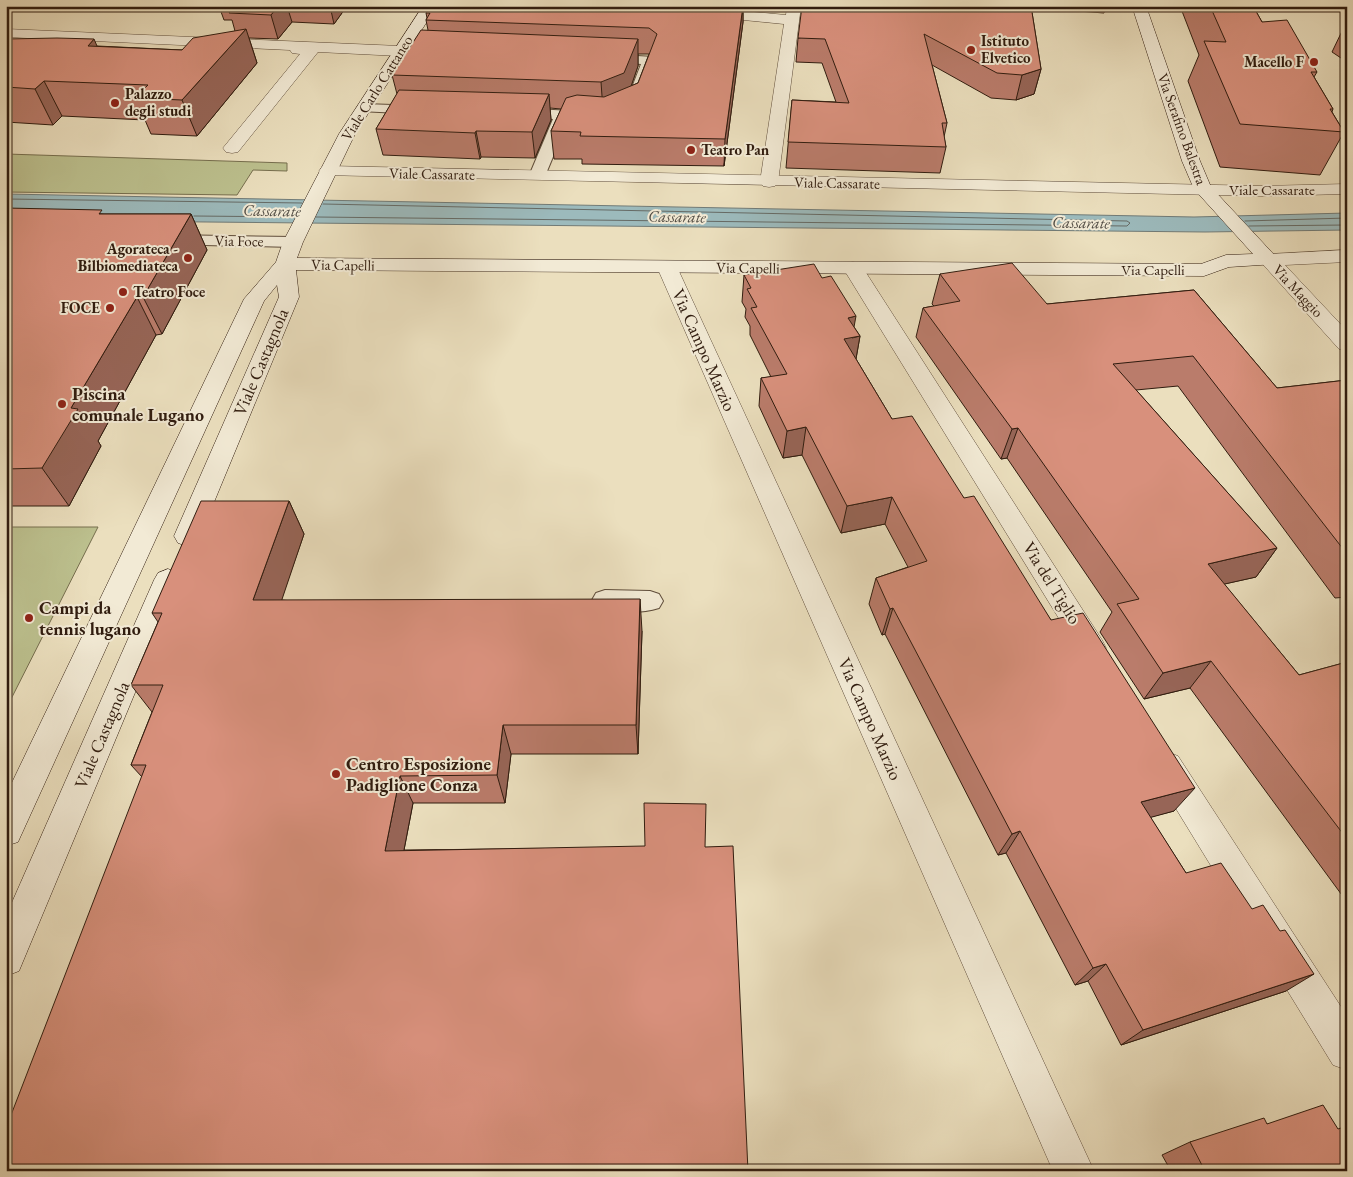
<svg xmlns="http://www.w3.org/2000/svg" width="1353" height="1177" viewBox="0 0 1353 1177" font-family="'EB Garamond',serif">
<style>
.green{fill:#bcc08e;stroke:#766e4e}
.water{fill:#9cbabc;stroke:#717b77}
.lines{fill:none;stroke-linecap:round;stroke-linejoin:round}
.shore{stroke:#666b66;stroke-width:1}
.service-casing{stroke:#5f4d3b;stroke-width:2}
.pedestrian-casing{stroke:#5f4d3b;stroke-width:1}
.minor-casing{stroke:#5f4d3b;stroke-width:1}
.tertiary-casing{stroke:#5f4d3b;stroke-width:1}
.secondary-casing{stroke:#301c0f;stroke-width:1}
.service{fill:#f2ead5;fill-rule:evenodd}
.pedestrian{fill:#f2ead5;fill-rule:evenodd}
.minor{fill:#f2ead5;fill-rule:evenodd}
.tertiary{fill:#f2ead5;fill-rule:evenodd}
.secondary{fill:#f2ead5;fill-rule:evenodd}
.wall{fill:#ba7c6b;stroke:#301c0f;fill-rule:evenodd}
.shaded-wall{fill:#976557;stroke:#301c0f}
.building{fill:#d8907c;stroke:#301c0f}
.poi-dot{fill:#8f2418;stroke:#f2ead5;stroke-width:2}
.labels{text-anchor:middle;stroke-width:4;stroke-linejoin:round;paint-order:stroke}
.far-poi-label{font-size:15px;font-weight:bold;fill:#301c0f;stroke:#f2ead5;text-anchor:start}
.far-street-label{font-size:15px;fill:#301c0f;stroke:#f2ead5}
.far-water-label{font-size:16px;font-style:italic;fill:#504b43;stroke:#f2ead5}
.street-label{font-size:18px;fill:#301c0f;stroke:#f2ead5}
.poi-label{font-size:18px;font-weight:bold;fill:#301c0f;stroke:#f2ead5;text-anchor:start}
</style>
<rect width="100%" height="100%" fill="#ebdfbe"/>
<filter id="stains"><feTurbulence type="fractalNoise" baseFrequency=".004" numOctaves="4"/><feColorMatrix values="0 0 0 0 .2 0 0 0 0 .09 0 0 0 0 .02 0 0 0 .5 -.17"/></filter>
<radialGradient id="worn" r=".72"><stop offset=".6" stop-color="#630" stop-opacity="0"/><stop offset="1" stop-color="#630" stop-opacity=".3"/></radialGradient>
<g class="green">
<path d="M 6,154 L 287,163 L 287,171 L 253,170 L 237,195 L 6,192 Z"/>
<path d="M 6,527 L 98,527 L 6,709 Z"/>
</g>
<path class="water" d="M 6,194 L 1194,217 L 1347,213 L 1347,230 L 1205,232 L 6,220 Z"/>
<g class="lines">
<g class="shore">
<path d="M 6,199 L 302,203"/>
<path d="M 194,216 L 295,217"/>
<path d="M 316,217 L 1127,226 L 1130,223 L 1127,221 L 323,204"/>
<path d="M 1245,221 L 1347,218"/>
<path d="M 1249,226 L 1347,225"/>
</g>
<defs>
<g id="service">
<path d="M 603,54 L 654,57 L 656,60 L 643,93 L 633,93 L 631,90 L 641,64 L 598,61 L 596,58 L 598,55 Z"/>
<path d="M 364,104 L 421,106 L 426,107 L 428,110 L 426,113 L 421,114 L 359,111 L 357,108 L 359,105 Z"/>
<path d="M 516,108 L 591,112 L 596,114 L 599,117 L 596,120 C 587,123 577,121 567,123 L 545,176 L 543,179 L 531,179 L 529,176 L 553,119 L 511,115 L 509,112 L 511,109 Z"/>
<path d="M 168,235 L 293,237 L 299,238 L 302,242 L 299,246 L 293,247 L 162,244 L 159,240 L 162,236 Z"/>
<path d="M 605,590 L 650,591 L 659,594 L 663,601 L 659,608 C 641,614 614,613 596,607 L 592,600 L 596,593 Z"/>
</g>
<path id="pedestrian" d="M 6,29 L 400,46 L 405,48 L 408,51 L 405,54 L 400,56 L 318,52 L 238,152 L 232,153 L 226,152 L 223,148 L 300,54 L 292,53 L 290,50 L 6,37 Z"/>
<g id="minor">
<path d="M 635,6 L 690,6 L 786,15 L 787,6 L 801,6 L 778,182 L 775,186 L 769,187 L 763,186 L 760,182 L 784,24 L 642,10 Z"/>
<path d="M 1347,250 L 1347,262 L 1285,265 L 1347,331 L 1347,351 L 1339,349 L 1259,260 L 1262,256 L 1269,254 Z"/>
<path d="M 667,261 L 674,263 L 677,267 L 1094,1171 L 1053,1171 L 657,267 L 660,263 Z"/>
<path d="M 853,262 L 860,264 L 863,268 L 1102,640 L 1106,648 L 1102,656 L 1092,660 L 1082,656 L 843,268 L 846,264 Z"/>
<path d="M 1167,752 L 1178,756 L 1347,1016 L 1347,1070 L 1333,1065 L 1156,776 L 1151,766 L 1156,756 Z"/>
</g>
<path id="tertiary" d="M 328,166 L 1262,186 L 1347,184 L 1347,194 L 1262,196 L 322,175 L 319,171 L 322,167 Z"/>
<g id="secondary">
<path d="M 423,6 L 437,6 L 355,134 L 303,242 L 297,258 L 1201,264 L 1226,255 L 1253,254 L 1194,189 L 1182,161 L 1132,6 L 1146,6 L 1200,161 L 1211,187 L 1279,260 L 1276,264 L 1229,267 L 1204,276 L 296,270 L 299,297 L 200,536 L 196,543 L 187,546 L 178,543 L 174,536 L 279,297 L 277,285 L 264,301 L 18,842 L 6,846 L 6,795 L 244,299 L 276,262 L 283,242 L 339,134 Z"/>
<path d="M 168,569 L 178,573 L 182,580 L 19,971 L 6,976 L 6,916 L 154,580 L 158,573 Z"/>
</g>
</defs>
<use href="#service" class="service-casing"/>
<use href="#pedestrian" class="pedestrian-casing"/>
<use href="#minor" class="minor-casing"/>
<use href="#tertiary" class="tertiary-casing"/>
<use href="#secondary" class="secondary-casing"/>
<use href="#service" class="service"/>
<use href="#pedestrian" class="pedestrian"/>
<use href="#minor" class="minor"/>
<use href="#tertiary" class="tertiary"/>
<use href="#secondary" class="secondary"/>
</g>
<g class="wall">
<path d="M 146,6 L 347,6 L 334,24 L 292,22 L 278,39 L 249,38 L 257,63 L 197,136 L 151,134 L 145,120 L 62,116 L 53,125 L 6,122 L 6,39 L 97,46 L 182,50 L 235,31 L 232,20 L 224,20 L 220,9 Z"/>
<path d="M 431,6 L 745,6 L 744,9 L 743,9 L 743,22 L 724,166 L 582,164 L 582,159 L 554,159 L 551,131 L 561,109 L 550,108 L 551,120 L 535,158 L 481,157 L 480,159 L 383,155 L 376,129 L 397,94 L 392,75 L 428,30 L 426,20 L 427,18 L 426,13 ZM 638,54 L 649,54 L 638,83 L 631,86 L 638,66 Z"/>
<path d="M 1031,6 L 1041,69 L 1034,94 L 1016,100 L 991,98 L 932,65 L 947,123 L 944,137 L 946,147 L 940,173 L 786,168 L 792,100 L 836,102 L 822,63 L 796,62 L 798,38 Z"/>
<path d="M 1065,6 L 1106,6 L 1104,13 L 1066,10 Z"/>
<path d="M 1180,6 L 1253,6 L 1262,22 L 1317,72 L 1314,77 L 1333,109 L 1332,112 L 1344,132 L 1320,175 L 1220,167 L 1188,81 L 1199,55 Z"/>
<path d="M 1344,27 L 1347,27 L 1347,62 L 1332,52 Z"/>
<path d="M 6,208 L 104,214 L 191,214 L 207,250 L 162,334 L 156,335 L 98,441 L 101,446 L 69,506 L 6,506 Z"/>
<path d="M 940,274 L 1047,304 L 1194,290 L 1277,388 L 1347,380 L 1347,597 L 1335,598 L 1178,386 L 1136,390 L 1277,548 L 1256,577 L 1224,584 L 1299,675 L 1347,662 L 1347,902 L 1190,688 L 1144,699 L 1100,632 L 1112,612 L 1007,458 L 1001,459 L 916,337 L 923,308 L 934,306 L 932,304 Z"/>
<path d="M 744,275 L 854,327 L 860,336 L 856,359 L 892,419 L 964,498 L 1051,620 L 1174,811 L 1150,817 L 1186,873 L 1286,991 L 1121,1045 L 1088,981 L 1075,985 L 1006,853 L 998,855 L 885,634 L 882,635 L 869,604 L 876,578 L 908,567 L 885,524 L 841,533 L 802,455 L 783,458 L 759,406 L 761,378 L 771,377 L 750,335 L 750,326 L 745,317 L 746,309 L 742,302 Z"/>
<path d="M 289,501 L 304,534 L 281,600 L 642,631 L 638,754 L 511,754 L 505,803 L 413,803 L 404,850 L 705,847 L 748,1171 L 142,777 L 131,765 L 152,712 L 131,685 L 158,622 L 152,613 Z"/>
<path d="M 1267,1124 L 1338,1129 L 1347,1171 L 1171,1171 L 1162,1155 L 1190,1142 Z"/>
</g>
<g class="shaded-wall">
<path d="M 278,6 L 287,6 L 292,22 L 278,39 L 271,15 Z"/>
<path d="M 330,6 L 347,6 L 334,24 Z"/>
<path d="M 743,6 L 743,22 L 724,166 L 725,139 Z"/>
<path d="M 246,29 L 257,63 L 197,136 L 182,100 Z"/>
<path d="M 94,39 L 109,74 L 88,46 Z"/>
<path d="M 638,39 L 638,66 L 626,101 L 603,110 L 601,82 Z"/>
<path d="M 1041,69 L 1034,94 L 1016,100 L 1022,75 Z"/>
<path d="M 44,81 L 62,116 L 53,125 L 35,89 Z"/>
<path d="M 549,94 L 551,120 L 535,158 L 532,132 Z"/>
<path d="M 476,131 L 481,157 L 480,159 L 475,133 Z"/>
<path d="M 191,214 L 207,250 L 162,334 L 143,297 Z"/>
<path d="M 137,297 L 156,335 L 98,441 L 101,446 L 69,506 L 42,468 L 71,408 Z"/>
<path d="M 856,316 L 852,338 L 860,336 L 855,364 L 839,366 L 848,318 Z"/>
<path d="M 806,427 L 802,455 L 783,458 L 787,431 Z"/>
<path d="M 1018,428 L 1007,458 L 1001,459 L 1012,429 Z"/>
<path d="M 892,497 L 885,524 L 841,533 L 847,506 Z"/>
<path d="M 289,501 L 304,534 L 271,632 L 253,600 Z"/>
<path d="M 1277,548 L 1256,577 L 1189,592 L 1208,564 Z"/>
<path d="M 640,599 L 642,631 L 638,754 L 636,725 Z"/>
<path d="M 893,608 L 885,634 L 882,635 L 890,609 Z"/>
<path d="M 1211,661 L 1190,688 L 1144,699 L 1163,673 Z"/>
<path d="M 503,725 L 511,754 L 505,803 L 497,775 Z"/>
<path d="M 400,776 L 413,803 L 399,876 L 385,851 Z"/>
<path d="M 1195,788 L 1174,811 L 1123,825 L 1141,802 Z"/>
<path d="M 1020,831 L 1006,853 L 998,855 L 1012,834 Z"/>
<path d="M 1106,964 L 1088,981 L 1075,985 L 1093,968 Z"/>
<path d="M 1314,974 L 1286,991 L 1121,1045 L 1143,1030 Z"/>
</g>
<g class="building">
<path d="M 235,6 L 278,6 L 271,15 L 229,13 Z"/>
<path d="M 431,6 L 743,6 L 725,139 L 580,136 L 581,132 L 551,131 L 566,98 L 577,95 L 604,97 L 638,83 L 657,34 L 649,28 L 426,20 L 430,13 L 426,13 Z"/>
<path d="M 802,6 L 1031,6 L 1041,69 L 1022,75 L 997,73 L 924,34 L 947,123 L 942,123 L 946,147 L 788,142 L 792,100 L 849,103 L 825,39 L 798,38 Z"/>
<path d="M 1210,6 L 1253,6 L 1262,22 L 1287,20 L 1317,72 L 1311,72 L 1333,109 L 1330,109 L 1344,132 L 1240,124 L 1204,41 L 1226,42 Z"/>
<path d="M 246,29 L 182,100 L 135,98 L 148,85 L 44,81 L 35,89 L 6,87 L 6,39 L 57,38 L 94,39 L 88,46 L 182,50 L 193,38 Z"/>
<path d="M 421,30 L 638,39 L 624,73 L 601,82 L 392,75 Z"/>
<path d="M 399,90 L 549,94 L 532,132 L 476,131 L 475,133 L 376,129 Z"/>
<path d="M 6,208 L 102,210 L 99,214 L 191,214 L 143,297 L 137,297 L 71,408 L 78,409 L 42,468 L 6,469 Z"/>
<path d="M 1012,263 L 1047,304 L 1194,290 L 1277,388 L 1347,380 L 1347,554 L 1193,356 L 1113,364 L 1277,548 L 1208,564 L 1299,675 L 1347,662 L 1347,839 L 1211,661 L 1163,673 L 1117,604 L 1139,599 L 1018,428 L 1012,429 L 923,308 L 960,301 L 940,274 Z"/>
<path d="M 814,264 L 822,278 L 831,276 L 856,316 L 848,318 L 860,336 L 844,339 L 892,419 L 912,416 L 964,498 L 974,496 L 1051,620 L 1083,613 L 1195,788 L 1141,802 L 1186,873 L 1221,863 L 1252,909 L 1263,905 L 1280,931 L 1285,930 L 1314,974 L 1143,1030 L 1106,964 L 1093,968 L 1020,831 L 1012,834 L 893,608 L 890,609 L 876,578 L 927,561 L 892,497 L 847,506 L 806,427 L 787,431 L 761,378 L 787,374 L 751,308 L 757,307 L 747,289 L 751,288 L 744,275 Z"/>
<path d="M 201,501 L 289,501 L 253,600 L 640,599 L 636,725 L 503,725 L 497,775 L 400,776 L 385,851 L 645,846 L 644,803 L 706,804 L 705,847 L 733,846 L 748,1171 L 6,1171 L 6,1128 L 146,765 L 131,765 L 163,685 L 131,685 L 162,613 L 152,613 Z"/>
<path d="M 1323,1105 L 1338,1129 L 1347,1126 L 1347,1171 L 1205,1171 L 1190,1142 L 1264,1118 L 1267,1124 Z"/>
</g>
<g class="poi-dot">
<circle cx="971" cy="50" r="5"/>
<circle cx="1314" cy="62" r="5"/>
<circle cx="115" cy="103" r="5"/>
<circle cx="691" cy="150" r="5"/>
<circle cx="188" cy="258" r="5"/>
<circle cx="123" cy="292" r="5"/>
<circle cx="110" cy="308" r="5"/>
<circle cx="62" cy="404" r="5"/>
<circle cx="29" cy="618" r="5"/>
<circle cx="336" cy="774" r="5"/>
</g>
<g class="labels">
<g class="far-poi-label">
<text x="981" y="46">Istituto<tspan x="981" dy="17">Elvetico</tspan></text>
<text x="1304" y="67" text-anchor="end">Macello F</text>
<text x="125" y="99">Palazzo<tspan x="125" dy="17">degli studi</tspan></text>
<text x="701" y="155">Teatro Pan</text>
<text x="178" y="254" text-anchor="end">Agorateca -<tspan x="178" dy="17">Bilbiomediateca</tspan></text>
<text x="133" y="297">Teatro Foce</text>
<text x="100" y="313" text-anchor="end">FOCE</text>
</g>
<g class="far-street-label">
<text transform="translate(377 88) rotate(-58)" y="5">Viale Carlo Cattaneo</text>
<text transform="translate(1182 129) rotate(70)" y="5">Via Serafino Balestra</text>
<text transform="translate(432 174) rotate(1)" y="5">Viale Cassarate</text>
<text transform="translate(837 183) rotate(1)" y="5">Viale Cassarate</text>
<text x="1272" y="195">Viale Cassarate</text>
<text transform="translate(239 241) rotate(1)" y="5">Via Foce</text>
<text transform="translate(343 265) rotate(1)" y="5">Via Capelli</text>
<text transform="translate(748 268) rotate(1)" y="5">Via Capelli</text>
<text x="1153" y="275">Via Capelli</text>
<text transform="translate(1298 291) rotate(47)" y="5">Via Maggio</text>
</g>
<g class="far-water-label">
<text transform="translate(272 210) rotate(1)" y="6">Cassarate</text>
<text transform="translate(677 216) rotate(1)" y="6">Cassarate</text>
<text transform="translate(1081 222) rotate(1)" y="6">Cassarate</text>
</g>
<g class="street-label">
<text transform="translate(704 350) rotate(66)" y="6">Via Campo Marzio</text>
<text transform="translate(261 362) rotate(-67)" y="6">Viale Castagnola</text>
<text transform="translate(1052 583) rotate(58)" y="6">Via del Tiglio</text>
<text transform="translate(870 719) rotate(66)" y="6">Via Campo Marzio</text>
<text transform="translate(102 735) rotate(-67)" y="6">Viale Castagnola</text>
</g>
<g class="poi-label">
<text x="72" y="400">Piscina<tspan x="72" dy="21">comunale Lugano</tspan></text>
<text x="39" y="614">Campi da<tspan x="39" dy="21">tennis lugano</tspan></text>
<text x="346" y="770">Centro Esposizione<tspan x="346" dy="21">Padiglione Conza</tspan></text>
</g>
</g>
<rect width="1353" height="1177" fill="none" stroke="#ebdfbe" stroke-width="25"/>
<rect x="8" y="8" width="1338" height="1162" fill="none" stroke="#301c0f" stroke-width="2.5"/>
<rect x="12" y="12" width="1328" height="1152" fill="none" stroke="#301c0f"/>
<rect width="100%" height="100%" filter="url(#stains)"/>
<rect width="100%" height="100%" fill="url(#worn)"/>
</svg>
